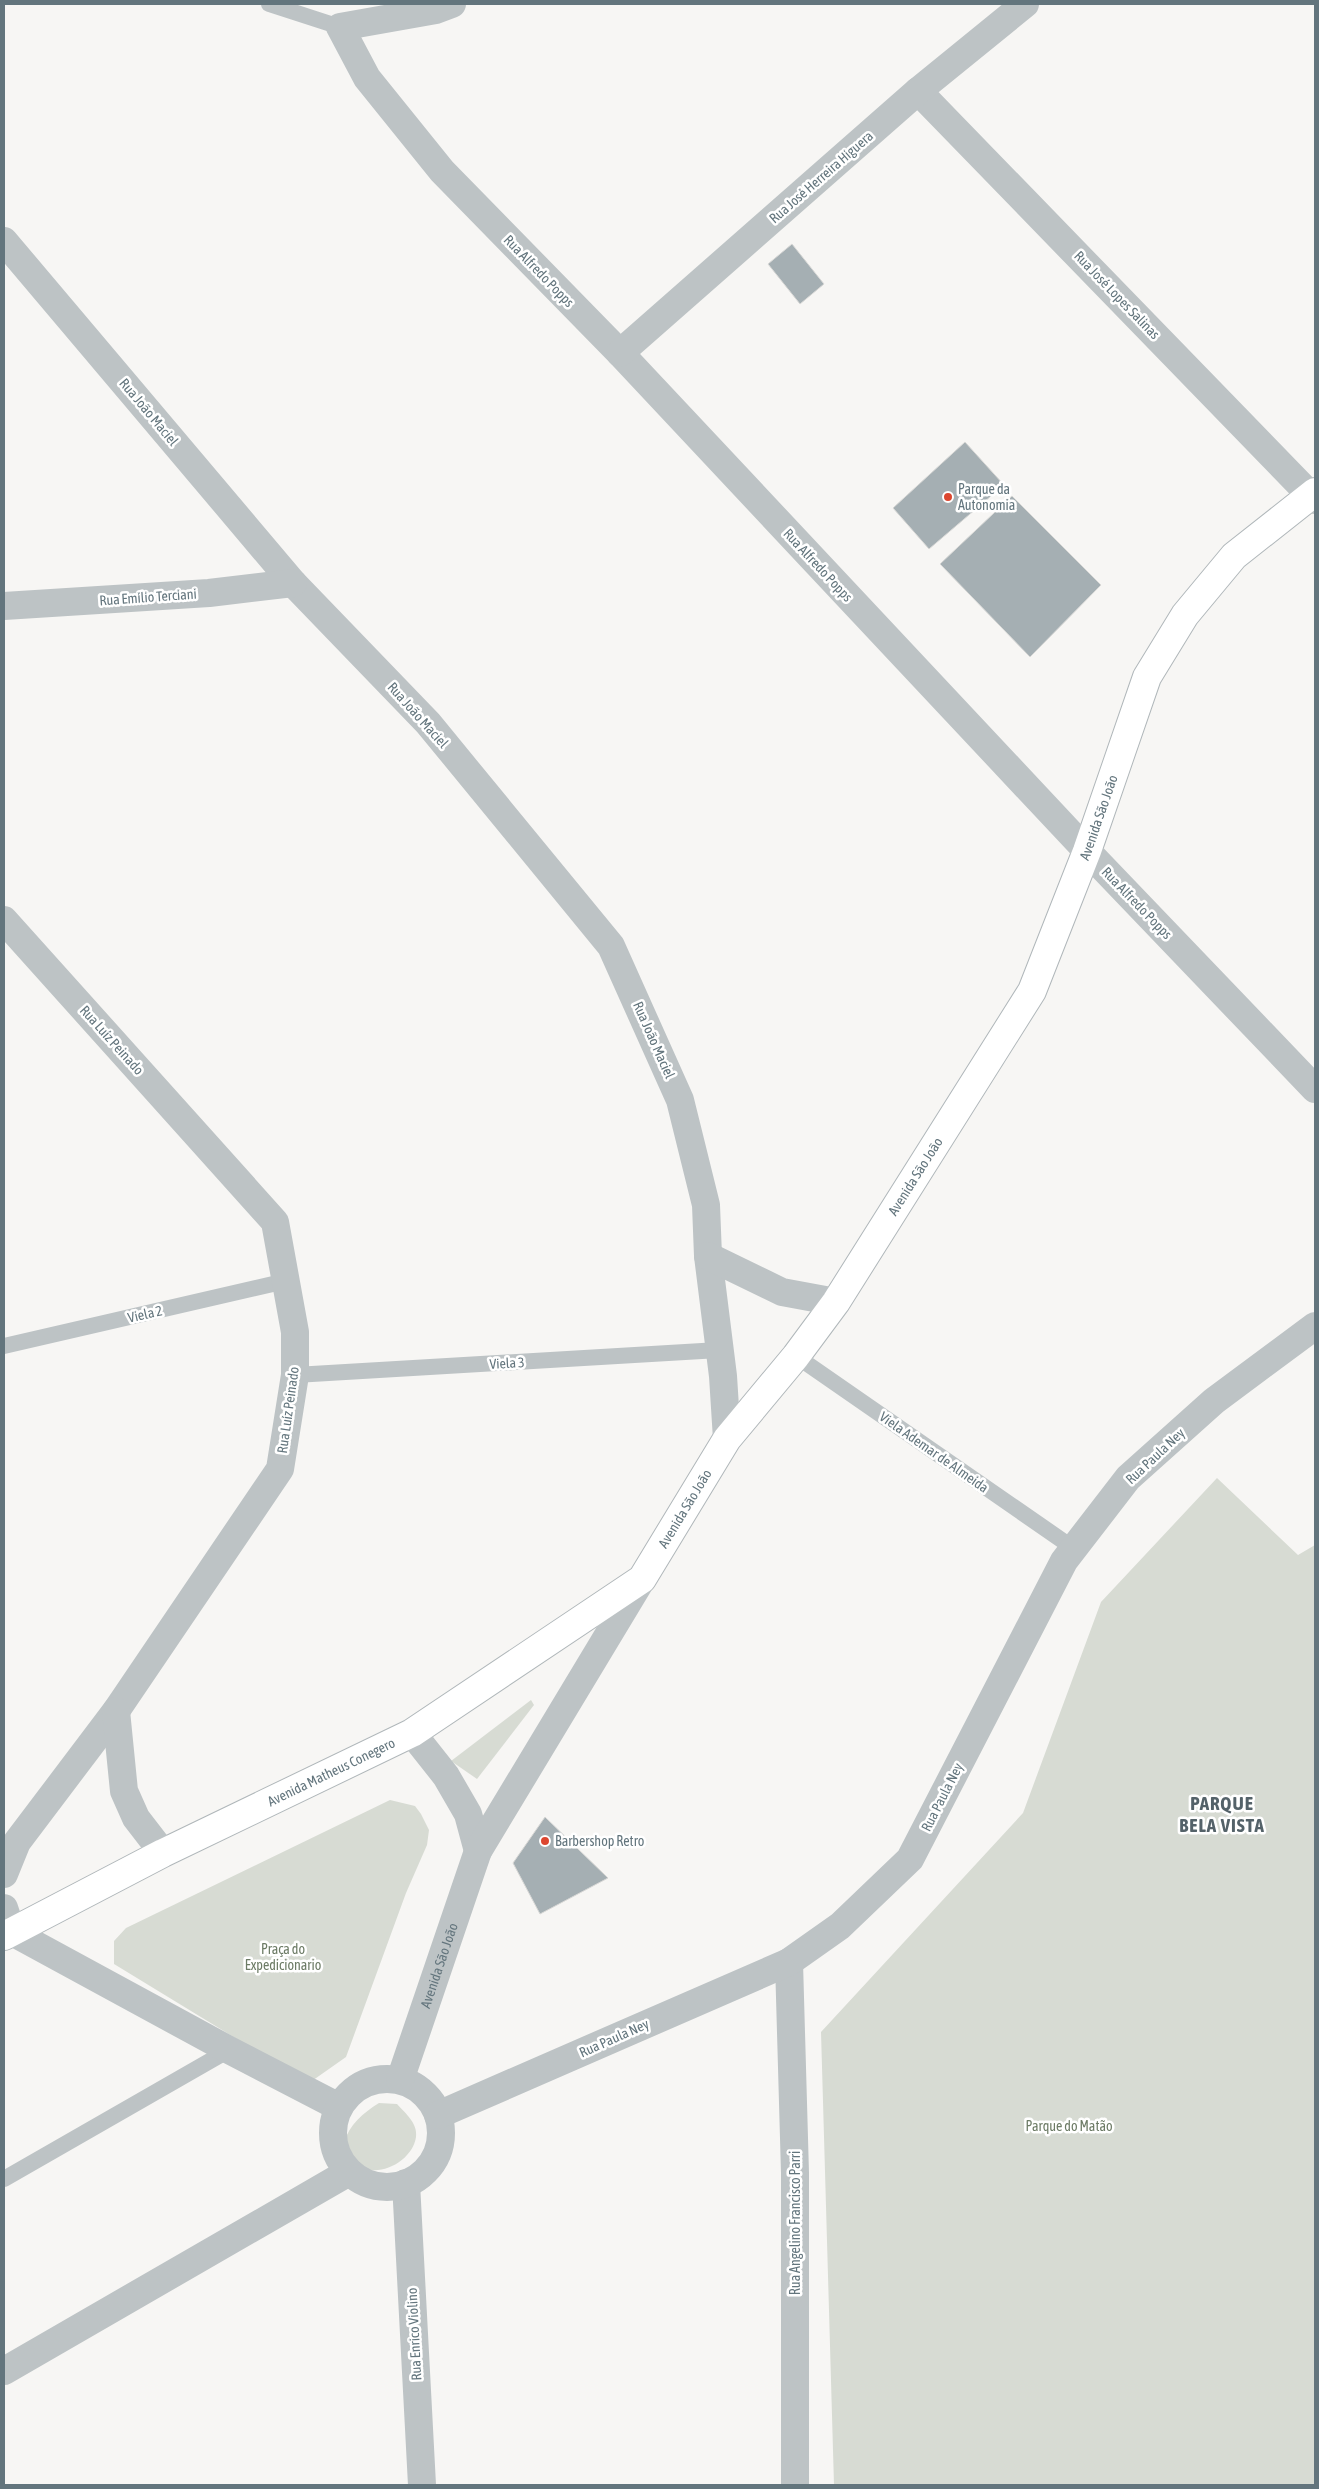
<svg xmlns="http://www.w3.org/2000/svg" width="1319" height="2489" viewBox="0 0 1319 2489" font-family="'Asap Condensed',sans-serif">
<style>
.green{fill:#d7dbd3}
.building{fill:#a5afb3;stroke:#d8d8d6}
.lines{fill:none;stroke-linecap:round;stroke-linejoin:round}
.secondary-casing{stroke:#b0b7ba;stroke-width:30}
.service{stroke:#bdc3c5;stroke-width:16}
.minor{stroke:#bdc3c5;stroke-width:28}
.tertiary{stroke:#bdc3c5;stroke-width:28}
.secondary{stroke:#fff;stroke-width:28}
.poi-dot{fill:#dc462f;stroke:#fff;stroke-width:2}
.labels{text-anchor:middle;stroke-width:5;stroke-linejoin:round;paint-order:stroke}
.street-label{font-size:14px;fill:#63757d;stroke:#fff}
.poi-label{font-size:14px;fill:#63757d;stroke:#fff;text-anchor:start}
.park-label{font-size:14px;fill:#6c7b65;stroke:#fff}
.district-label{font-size:19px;font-weight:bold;letter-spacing:1px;fill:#546269;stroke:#fff}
</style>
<rect width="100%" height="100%" fill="#f7f6f4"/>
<g class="green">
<path d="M 1217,1478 L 1298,1555 L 1315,1545 L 1315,2485 L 834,2485 L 821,2032 L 1023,1813 L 1101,1602 Z"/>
<path d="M 531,1700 L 534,1705 L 477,1779 L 451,1761 Z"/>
<path d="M 390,1800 L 415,1806 L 421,1814 L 429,1830 L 427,1845 L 406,1893 L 346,2057 L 309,2083 L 114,1964 L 114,1941 L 126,1928 Z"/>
<path d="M 379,2103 L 397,2104 C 405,2113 418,2123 416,2137 C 413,2160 380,2179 359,2166 C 352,2162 348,2151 344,2143 C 349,2125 363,2113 379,2103 Z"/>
</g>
<g class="building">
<path d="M 792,244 L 824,284 L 800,304 L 768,264 Z"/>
<path d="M 965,442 L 1004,485 L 929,549 L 893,508 Z"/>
<path d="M 1012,496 L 1101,585 L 1030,657 L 940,564 Z"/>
<path d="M 545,1817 L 608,1878 L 540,1914 L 513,1863 Z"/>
</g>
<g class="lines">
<defs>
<g id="secondary">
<path id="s2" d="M 4,1936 L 163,1853 L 412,1733 L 642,1579 L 727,1439 L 796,1356 L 836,1302 L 1032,991 L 1087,851 L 1147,677 L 1185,615 L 1234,556 L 1315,492"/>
</g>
</defs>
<use href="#secondary" class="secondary-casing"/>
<g class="service">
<path d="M 269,4 L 340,27"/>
<path d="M 4,1346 L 286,1281"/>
<path d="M 796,1356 L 1073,1548"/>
<path d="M 295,1375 L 719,1350"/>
<path d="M 4,2179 L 229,2050"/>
</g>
<g class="minor">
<path d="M 452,4 L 436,10 L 340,27 L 367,78 L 442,171 L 620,353 L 1087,851 L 1315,1089"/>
<path d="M 918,91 L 1315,500"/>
<path d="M 4,241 L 293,583 L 428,723 L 611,946 L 680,1100 L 706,1205 L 708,1256 L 723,1376 L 727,1439"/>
<path d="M 620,353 L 918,91 L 1025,4"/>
<path d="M 4,606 L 209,593 L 293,583"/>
<path d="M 4,920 L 275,1222 L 295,1332 L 295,1375 L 280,1469 L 116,1711 L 17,1842 L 4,1874"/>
<path d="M 708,1256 L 782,1292 L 836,1302"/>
<path d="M 116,1711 L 124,1791 L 136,1818 L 163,1853"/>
<path d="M 4,1908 L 12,1932"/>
<path d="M 789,1962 L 795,2173 L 795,2485"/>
<path d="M 406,2183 L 422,2485"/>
<path d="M 4,2371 L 349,2172"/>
</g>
<g class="tertiary">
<path d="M 412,1733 L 446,1776 L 468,1814 L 478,1851"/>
<path d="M 12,1932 L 229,2050 L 339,2107"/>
<circle cx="387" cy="2133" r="54"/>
<path id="s1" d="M 400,2080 L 478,1851 L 642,1579"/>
<path d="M 438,2115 L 789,1962 L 840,1926 L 910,1859 L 1064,1561 L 1128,1478 L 1214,1401 L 1315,1326"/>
</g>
<use href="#secondary" class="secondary"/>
</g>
<g class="poi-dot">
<circle cx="948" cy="497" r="5"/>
<circle cx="545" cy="1841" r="5"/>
</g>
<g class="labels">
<g class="street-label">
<text transform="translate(821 177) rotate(-41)" y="5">Rua José Herreira Higuera</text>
<text transform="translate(539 271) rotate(46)" y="5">Rua Alfredo Popps</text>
<text transform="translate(1117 295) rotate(46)" y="5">Rua José Lopes Salinas</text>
<text transform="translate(149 412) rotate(50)" y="5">Rua João Maciel</text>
<text transform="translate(818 565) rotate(47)" y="5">Rua Alfredo Popps</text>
<text transform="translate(148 597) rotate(-4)" y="5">Rua Emílio Terciani</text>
<text transform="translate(418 715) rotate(48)" y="5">Rua João Maciel</text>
<text dy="5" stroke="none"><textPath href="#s2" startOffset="1625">Avenida São João</textPath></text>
<text transform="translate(1137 903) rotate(46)" y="5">Rua Alfredo Popps</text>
<text transform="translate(112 1040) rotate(48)" y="5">Rua Luíz Peinado</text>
<text transform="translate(654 1040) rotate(66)" y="5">Rua João Maciel</text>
<text dy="5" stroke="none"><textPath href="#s2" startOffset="1220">Avenida São João</textPath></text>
<text transform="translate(145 1314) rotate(-13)" y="5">Viela 2</text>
<text transform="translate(507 1363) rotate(-3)" y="5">Viela 3</text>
<text transform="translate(288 1410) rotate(-82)" y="5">Rua Luíz Peinado</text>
<text transform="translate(934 1452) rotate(35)" y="5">Viela Ademar de Almeida</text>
<text transform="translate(1155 1456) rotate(-43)" y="5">Rua Paula Ney</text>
<text dy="5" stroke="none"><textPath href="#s2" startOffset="815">Avenida São João</textPath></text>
<text dy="5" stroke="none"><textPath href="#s2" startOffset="366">Avenida Matheus Conegero</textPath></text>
<text transform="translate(942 1797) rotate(-63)" y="5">Rua Paula Ney</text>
<text dy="5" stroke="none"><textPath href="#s1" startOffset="121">Avenida São João</textPath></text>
<text transform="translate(614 2038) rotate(-24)" y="5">Rua Paula Ney</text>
<text transform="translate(795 2223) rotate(-90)" y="5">Rua Angelino Francisco Parri</text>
<text transform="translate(414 2334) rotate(-93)" y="5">Rua Enrico Violino</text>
</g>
<g class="poi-label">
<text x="958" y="494">Parque da<tspan x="958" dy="16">Autonomia</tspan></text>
<text x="555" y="1846">Barbershop Retro</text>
</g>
<g class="park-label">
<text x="283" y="1954">Praça do<tspan x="283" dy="16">Expedicionario</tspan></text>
<text x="1069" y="2131">Parque do Matão</text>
</g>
<g class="district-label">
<text x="1222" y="1810">PARQUE<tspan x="1222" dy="22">BELA VISTA</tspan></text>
</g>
</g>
<rect width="1319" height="2489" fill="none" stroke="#63757d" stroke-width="10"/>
</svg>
